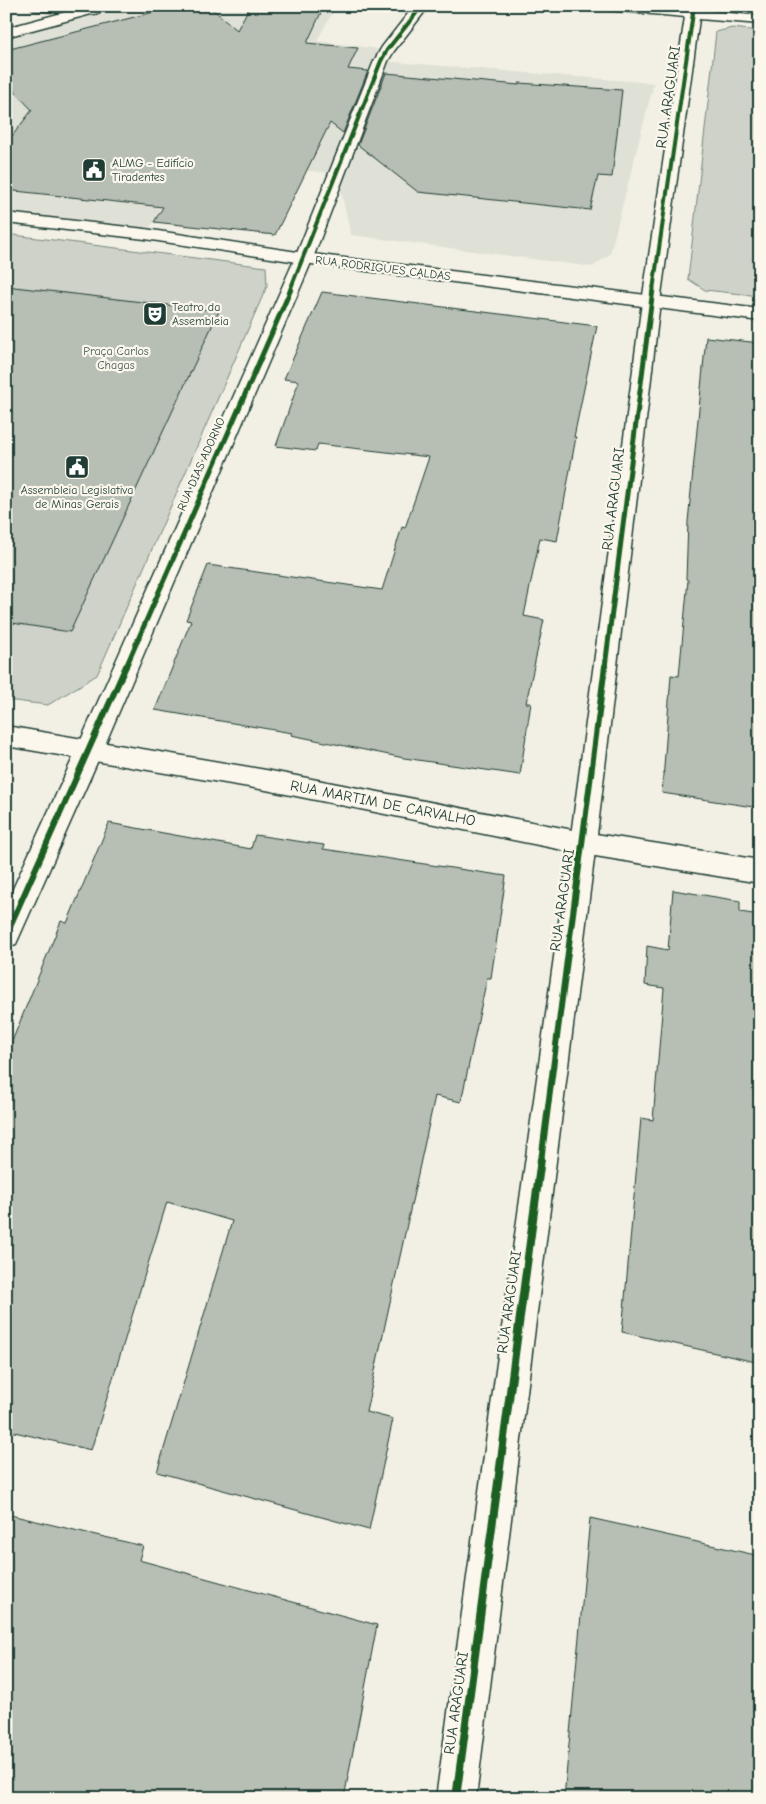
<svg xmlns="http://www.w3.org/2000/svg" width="766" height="1804" viewBox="0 0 766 1804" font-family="'Comic Neue',sans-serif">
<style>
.built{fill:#e0e1d6}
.green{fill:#cfd2c8;stroke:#77887e}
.building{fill:#b7beb3;stroke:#1f3d34}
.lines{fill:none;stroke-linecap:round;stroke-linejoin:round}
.street-casing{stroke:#1f3d34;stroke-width:3}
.secondary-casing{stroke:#1f3d34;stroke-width:3}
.street{fill:#fbf7ec;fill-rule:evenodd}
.secondary{fill:#fbf7ec;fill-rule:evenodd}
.cycleway-far3-casing{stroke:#fbf7ec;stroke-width:5.5}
.cycleway-far2-casing{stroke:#fbf7ec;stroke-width:8}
.cycleway-far1-casing{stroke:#fbf7ec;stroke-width:9}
.cycleway-casing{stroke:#fbf7ec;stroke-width:11}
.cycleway-far3{stroke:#1b5e20;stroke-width:4}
.cycleway-far2{stroke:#1b5e20;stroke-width:5}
.cycleway-far1{stroke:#1b5e20;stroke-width:6}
.cycleway{stroke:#1b5e20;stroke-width:8}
.labels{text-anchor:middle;stroke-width:4.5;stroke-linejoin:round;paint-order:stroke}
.far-poi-label{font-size:12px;fill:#1f3d34;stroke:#fbf7ec;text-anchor:start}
.far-street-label{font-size:12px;fill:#1f3d34;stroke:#fbf7ec}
.far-park-label{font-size:12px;fill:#425b52;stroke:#fbf7ec}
.street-label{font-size:15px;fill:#1f3d34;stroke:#fbf7ec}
</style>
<rect width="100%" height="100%" fill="#f2f0e5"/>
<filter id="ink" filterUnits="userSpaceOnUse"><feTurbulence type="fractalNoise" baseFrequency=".02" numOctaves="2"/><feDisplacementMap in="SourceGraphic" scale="10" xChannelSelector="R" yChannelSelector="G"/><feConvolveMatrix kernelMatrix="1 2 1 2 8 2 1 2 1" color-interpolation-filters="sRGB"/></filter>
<g filter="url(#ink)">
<path class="built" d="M 102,6 L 336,6 L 317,41 L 387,50 L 382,61 L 654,83 L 610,254 L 593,267 L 351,235 L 337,174 L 186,156 L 154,222 L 145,234 L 6,218 L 6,34 Z"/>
<g class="green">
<path d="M 732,28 L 760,31 L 760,296 L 705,290 L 688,279 L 716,32 Z"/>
<path d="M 6,234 L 266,267 L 267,286 L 97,675 L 48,705 L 6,700 Z"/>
</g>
<g class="building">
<path d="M 177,6 L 209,6 L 237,30 L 250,6 L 324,6 L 307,43 L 358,48 L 348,69 L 368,71 L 343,133 L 330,123 L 275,235 L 154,222 L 163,207 L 6,190 L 6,144 L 32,110 L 6,82 L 6,50 Z"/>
<path d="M 386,73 L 519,85 L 519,83 L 622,90 L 612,177 L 598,176 L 590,210 L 418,192 L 358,145 Z"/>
<path d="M 6,286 L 219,311 L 70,632 L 6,622 Z"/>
<path d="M 322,292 L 597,326 L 574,437 L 576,437 L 557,541 L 540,538 L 524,616 L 544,620 L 526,703 L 531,703 L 520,775 L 404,758 L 291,735 L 292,733 L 155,710 L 191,621 L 186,620 L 208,565 L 382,590 L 402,527 L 405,528 L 429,457 L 318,444 L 316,451 L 276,446 L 299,381 L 284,379 Z"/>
<path d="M 706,337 L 760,343 L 760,808 L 662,793 L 671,675 L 679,676 L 688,580 L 686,579 L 688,522 Z"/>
<path d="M 109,823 L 251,849 L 255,835 L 324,845 L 323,849 L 506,876 L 491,978 L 487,978 L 461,1102 L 435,1096 L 366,1412 L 393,1419 L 369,1530 L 157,1472 L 232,1221 L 167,1202 L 91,1450 L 6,1430 L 6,1056 L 61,921 L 67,923 Z"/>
<path d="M 673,890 L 740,901 L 740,912 L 760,915 L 760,1363 L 622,1332 L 641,1118 L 653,1120 L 664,988 L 645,985 L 647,946 L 668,950 Z"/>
<path d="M 6,1514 L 143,1546 L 139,1560 L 377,1625 L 344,1798 L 6,1798 Z"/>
<path d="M 590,1518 L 760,1556 L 760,1798 L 564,1798 Z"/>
</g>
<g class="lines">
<defs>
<g id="street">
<path d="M 28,6 L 96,6 L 101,10 L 99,13 L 94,14 L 35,10 Z"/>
<path d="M 414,6 L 429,6 L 394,51 L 388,61 L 313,258 L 103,749 L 16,944 L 6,947 L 6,904 L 77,749 L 295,258 L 374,61 L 382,47 Z"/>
<path d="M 601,6 L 657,6 L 686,9 L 687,6 L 701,6 L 700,10 L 760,16 L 760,24 L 699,19 L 660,302 L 596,843 L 476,1798 L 436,1798 L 570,843 L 642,302 L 685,17 L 608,10 Z"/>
</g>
<g id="secondary">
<path d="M 88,6 L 112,6 L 110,9 L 6,37 L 6,28 Z"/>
<path d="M 6,213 L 145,229 L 304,253 L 760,309 L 760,321 L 304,263 L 145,239 L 6,223 Z"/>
<path d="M 6,726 L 266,770 L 583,832 L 760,860 L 760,883 L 583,854 L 266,790 L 6,746 Z"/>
</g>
</defs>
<use href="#street" class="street-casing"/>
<use href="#secondary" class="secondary-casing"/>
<use href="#street" class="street"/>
<use href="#secondary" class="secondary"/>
<defs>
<g id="cycleway-far3">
<path d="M 290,290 L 381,61 L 387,50 L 422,6"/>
<path d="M 653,290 L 694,6"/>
</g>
<g id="cycleway-far2">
<path d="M 126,667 L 291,289"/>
<path d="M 605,667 L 653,289"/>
</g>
<g id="cycleway-far1">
<path d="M 6,935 L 126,666"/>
<path d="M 541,1161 L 605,666"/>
</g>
<path id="cycleway" d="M 456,1798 L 541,1159"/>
</defs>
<use href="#cycleway-far3" class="cycleway-far3-casing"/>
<use href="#cycleway-far2" class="cycleway-far2-casing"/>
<use href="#cycleway-far1" class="cycleway-far1-casing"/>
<use href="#cycleway" class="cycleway-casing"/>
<use href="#cycleway-far3" class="cycleway-far3"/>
<use href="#cycleway-far2" class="cycleway-far2"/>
<use href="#cycleway-far1" class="cycleway-far1"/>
<use href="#cycleway" class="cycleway"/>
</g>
</g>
<defs>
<symbol id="civic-square" viewBox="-11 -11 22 22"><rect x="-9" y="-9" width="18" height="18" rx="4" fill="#1f3d34" stroke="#fbf7ec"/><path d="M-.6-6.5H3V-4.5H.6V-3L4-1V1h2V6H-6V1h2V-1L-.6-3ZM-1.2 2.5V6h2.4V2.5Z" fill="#fff"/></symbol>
<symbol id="theatre-square" viewBox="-11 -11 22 22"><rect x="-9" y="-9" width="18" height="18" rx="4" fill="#1f3d34" stroke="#fbf7ec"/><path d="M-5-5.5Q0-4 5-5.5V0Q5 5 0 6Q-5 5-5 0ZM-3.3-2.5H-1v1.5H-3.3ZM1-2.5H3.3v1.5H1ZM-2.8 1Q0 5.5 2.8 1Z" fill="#fff"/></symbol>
</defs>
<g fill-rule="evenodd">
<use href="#civic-square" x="80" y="156" width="28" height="28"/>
<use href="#theatre-square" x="141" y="300" width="28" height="28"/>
<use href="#civic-square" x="63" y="453" width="28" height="28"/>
</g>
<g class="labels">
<g class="far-poi-label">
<text x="112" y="167">ALMG - Edifício<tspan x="112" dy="14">Tiradentes</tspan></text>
<text x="172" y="311">Teatro da<tspan x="172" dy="14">Assembleia</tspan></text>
<text x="77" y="494" text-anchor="middle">Assembleia Legislativa<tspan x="77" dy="14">de Minas Gerais</tspan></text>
</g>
<g class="far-street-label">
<text transform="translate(383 268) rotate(7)" y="4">RUA RODRIGUES CALDAS</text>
<text transform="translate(201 464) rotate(-66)" y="4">RUA DIAS ADORNO</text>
</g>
<g class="far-park-label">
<text x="116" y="355">Praça Carlos<tspan x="116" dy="14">Chagas</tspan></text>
</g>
<g class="street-label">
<text transform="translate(668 97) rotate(-82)" y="5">RUA ARAGUARI</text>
<text transform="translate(613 499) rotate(-83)" y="5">RUA ARAGUARI</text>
<text transform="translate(383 803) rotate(11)" y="5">RUA MARTIM DE CARVALHO</text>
<text transform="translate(562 900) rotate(-82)" y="5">RUA ARAGUARI</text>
<text transform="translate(509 1302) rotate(-82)" y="5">RUA ARAGUARI</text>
<text transform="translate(456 1703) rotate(-82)" y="5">RUA ARAGUARI</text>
</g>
</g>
<rect width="766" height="1804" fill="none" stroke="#fbf7ec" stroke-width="25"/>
<rect x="12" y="12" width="741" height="1779" fill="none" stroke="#1f3d34" stroke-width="2" filter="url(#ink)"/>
</svg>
